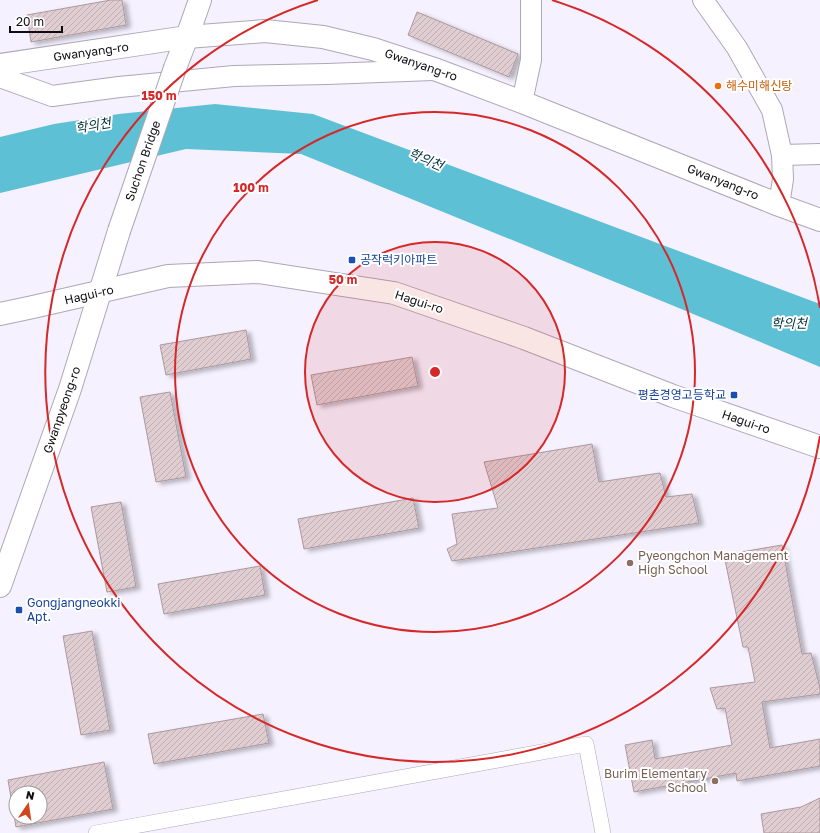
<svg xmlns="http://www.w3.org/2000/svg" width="820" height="833" viewBox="0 0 820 833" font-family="'Golos Text','Noto Sans KR',sans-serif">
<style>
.water{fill:#5ec0d4}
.building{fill:url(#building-hatch);stroke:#ab999e;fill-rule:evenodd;filter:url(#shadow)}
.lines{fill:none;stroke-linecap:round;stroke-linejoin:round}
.pedestrian-casing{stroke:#ada8b7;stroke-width:16}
.minor-casing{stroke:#ada8b7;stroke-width:22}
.tertiary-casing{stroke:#ada8b7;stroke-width:24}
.pedestrian{stroke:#fff;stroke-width:15}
.minor{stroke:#fff;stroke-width:20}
.tertiary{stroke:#fff;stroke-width:22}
.tertiary-bridge-casing{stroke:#ada8b7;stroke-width:24;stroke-linecap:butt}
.tertiary-bridge{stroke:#fff;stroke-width:22}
.ring{fill:none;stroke:#d62828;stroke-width:2}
.food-dot{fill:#e8710a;stroke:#fff;stroke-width:1.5}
.transit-dot{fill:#1a4fb4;stroke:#fff;stroke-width:1.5}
.education-dot{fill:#8d6e63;stroke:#fff;stroke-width:1.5}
.labels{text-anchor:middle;stroke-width:4;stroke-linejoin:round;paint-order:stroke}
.street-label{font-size:12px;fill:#0e0c11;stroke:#fff}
.food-label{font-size:12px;fill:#c56008;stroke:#fff;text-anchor:start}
.transit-label{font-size:12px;fill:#164399;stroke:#fff;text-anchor:start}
.education-label{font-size:12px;fill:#785e54;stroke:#fff;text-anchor:start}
.water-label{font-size:13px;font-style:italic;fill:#003139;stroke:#fff}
.centre{fill:#d62828;stroke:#fff;stroke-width:2}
.ring-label{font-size:12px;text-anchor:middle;font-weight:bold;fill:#d62828;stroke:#fff;stroke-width:4;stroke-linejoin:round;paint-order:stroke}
</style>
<defs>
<pattern id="building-hatch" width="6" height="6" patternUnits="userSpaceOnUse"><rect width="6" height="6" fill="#e0cdd2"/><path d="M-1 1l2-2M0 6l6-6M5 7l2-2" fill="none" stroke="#bfafb3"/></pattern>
<filter id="shadow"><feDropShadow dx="4.5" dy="2.5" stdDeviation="2" flood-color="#0004"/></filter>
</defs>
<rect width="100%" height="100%" fill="#f5f1ff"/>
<path class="water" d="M 215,104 L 313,114 L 820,304 L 820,367 L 674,306 L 301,154 L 186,149 L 0,193 L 0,137 L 54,124 L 119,114 Z"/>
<g class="building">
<path d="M 111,0 L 122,0 L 126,25 L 31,42 L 27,15 Z"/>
<path d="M 417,12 L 518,54 L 509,77 L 408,35 Z"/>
<path d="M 246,330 L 251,359 L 166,375 L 160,345 Z"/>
<path d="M 412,357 L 418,386 L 317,405 L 311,375 Z"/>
<path d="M 170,392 L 186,477 L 156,482 L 140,397 Z"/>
<path d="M 592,444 L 599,482 L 660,473 L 666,497 L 692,494 L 699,523 L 452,561 L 447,549 L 457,544 L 452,514 L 498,508 L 484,462 Z"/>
<path d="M 413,498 L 419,528 L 304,549 L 298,519 Z"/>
<path d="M 121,502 L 136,587 L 107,592 L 91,507 Z"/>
<path d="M 782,545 L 802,654 L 811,653 L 820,688 L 820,694 L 762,702 L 770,748 L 820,739 L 820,766 L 737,781 L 736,773 L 634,792 L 625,745 L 652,740 L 655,759 L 732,745 L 725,708 L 717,709 L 710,688 L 755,682 L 748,647 L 743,647 L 724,555 Z"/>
<path d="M 260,566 L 265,595 L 164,614 L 158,584 Z"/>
<path d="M 92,631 L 110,730 L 81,735 L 63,636 Z"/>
<path d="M 263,714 L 269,743 L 154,764 L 148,734 Z"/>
<path d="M 104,762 L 113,809 L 16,827 L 8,780 ZM 16,793 L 40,793 L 40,817 L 16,817 Z"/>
<path d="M 820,798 L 820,833 L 764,833 L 761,814 L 801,807 Z"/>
</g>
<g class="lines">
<defs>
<path id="pedestrian" d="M 96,833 L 586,744 L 603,833"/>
<g id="minor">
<path d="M 703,0 L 737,48 L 772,110 L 782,155 L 783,179 L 779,205"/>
<path d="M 0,77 L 52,96 L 119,87 L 234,76 L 327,74 L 433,70"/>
<path d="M 522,102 L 531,60 L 531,0"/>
<path d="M 782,155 L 820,154"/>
</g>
<g id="tertiary">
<path d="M 0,65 L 187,37 L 265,31 L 323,37 L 373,49 L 437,70 L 522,102 L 779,205 L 820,220"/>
<path d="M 175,68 L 187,37 L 200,0"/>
<path d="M 0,314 L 33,307 L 168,276 L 258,272 L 394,293 L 524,338 L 673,396 L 820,447"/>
<path d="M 0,586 L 70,389 L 119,231"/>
</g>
</defs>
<use href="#pedestrian" class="pedestrian-casing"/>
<use href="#minor" class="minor-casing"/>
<use href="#tertiary" class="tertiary-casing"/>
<use href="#pedestrian" class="pedestrian"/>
<use href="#minor" class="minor"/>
<use href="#tertiary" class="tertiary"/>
<defs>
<path id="tertiary-bridge" d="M 119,231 L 175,68"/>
</defs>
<use href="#tertiary-bridge" class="tertiary-bridge-casing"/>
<use href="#tertiary-bridge" class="tertiary-bridge"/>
</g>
<circle cx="435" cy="372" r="130" fill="#d62828" fill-opacity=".12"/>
<g class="ring">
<circle cx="435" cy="372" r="130"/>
<circle cx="435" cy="372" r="260"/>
<path d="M820 436A390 390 0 1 1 318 0M552 0A390 390 0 0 1 820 308"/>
</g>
<circle class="food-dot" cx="718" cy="86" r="4"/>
<g class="transit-dot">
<rect x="348" y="256" width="8" height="8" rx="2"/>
<rect x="730" y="391" width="8" height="8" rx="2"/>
<rect x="15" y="606" width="8" height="8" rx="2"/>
</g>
<g class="education-dot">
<circle cx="630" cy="563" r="4"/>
<circle cx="715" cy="781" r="4"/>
</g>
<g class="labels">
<g class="street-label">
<text transform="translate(91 52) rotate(-8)" y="4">Gwanyang-ro</text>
<text transform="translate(421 65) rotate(19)" y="4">Gwanyang-ro</text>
<text transform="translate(143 161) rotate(-71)" y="4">Suchon Bridge</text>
<text transform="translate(723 182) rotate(22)" y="4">Gwanyang-ro</text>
<text transform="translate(89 295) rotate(-13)" y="4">Hagui-ro</text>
<text transform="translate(419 302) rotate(18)" y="4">Hagui-ro</text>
<text transform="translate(62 410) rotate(-71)" y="4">Gwanpyeong-ro</text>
<text transform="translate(746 422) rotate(19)" y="4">Hagui-ro</text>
</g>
<g class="food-label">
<text x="726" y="90">해수미해신탕</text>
</g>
<g class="transit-label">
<text x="360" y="264">공작럭키아파트</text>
<text x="726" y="399" text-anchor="end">평촌경영고등학교</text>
<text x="27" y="607">Gongjangneokki<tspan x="27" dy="14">Apt.</tspan></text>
</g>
<g class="education-label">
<text x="638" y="560">Pyeongchon Management<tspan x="638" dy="14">High School</tspan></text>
<text x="707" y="778" text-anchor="end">Burim Elementary<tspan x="707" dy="14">School</tspan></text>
</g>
<g class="water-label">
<text transform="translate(93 125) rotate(-10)" y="5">학의천</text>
<text transform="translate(426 159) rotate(23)" y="5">학의천</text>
<text x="789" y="328">학의천</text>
</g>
</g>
<circle cx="435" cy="372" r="6" class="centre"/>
<g class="ring-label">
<text x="159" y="100">150 m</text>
<text x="251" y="192">100 m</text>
<text x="343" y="284">50 m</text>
</g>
<g transform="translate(28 805) rotate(13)"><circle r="19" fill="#ffffff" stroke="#9f9ea0"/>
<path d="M0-3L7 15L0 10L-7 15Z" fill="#d04621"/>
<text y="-6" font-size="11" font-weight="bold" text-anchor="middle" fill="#0e0c11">N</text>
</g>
<path d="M10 26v6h52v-6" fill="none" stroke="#0e0c11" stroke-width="2"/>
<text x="16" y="26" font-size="12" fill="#0e0c11" stroke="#ffffff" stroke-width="3" paint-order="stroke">20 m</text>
</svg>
